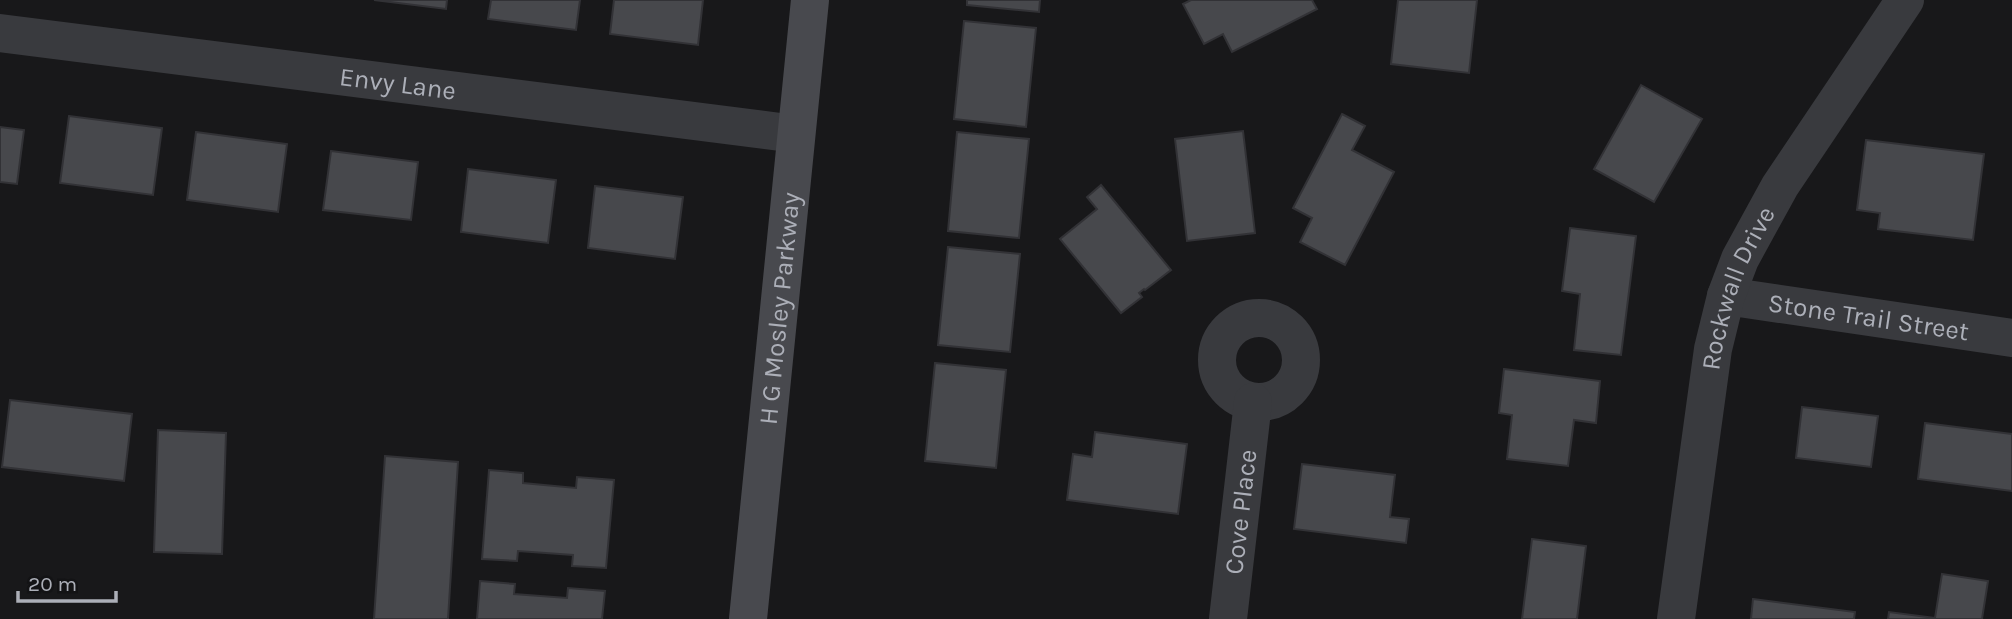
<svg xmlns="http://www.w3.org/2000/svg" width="2012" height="619" viewBox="0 0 2012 619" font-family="Karla,sans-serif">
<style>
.building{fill:#47484c;stroke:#323236;stroke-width:2}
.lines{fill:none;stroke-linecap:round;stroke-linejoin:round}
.street{stroke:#393a3e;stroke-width:38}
.secondary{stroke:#48494e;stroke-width:38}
.labels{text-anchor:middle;stroke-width:7;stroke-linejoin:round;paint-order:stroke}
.street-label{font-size:26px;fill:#acafb8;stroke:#131315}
</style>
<rect width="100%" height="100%" fill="#18181a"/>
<g class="building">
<path d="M 374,0 L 447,0 L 446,9 Z"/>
<path d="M 491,0 L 580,0 L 576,30 L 488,19 Z"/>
<path d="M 614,0 L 703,0 L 698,45 L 610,34 Z"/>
<path d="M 967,0 L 1040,0 L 1039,12 L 967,5 Z"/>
<path d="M 1191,0 L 1312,0 L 1317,9 L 1232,52 L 1223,34 L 1204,44 L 1183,4 Z"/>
<path d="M 1398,0 L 1477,0 L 1469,73 L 1391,64 Z"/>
<path d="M 964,21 L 1036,28 L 1026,127 L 954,119 Z"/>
<path d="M 1641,85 L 1702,119 L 1654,202 L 1594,169 Z"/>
<path d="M 1342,114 L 1365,126 L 1352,150 L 1394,172 L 1345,265 L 1300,242 L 1312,218 L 1293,208 Z"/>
<path d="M 69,116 L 162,128 L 153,195 L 60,183 Z"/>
<path d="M 0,127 L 24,130 L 17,184 L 0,182 Z"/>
<path d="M 1243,131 L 1255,233 L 1187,241 L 1175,139 Z"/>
<path d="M 196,132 L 287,144 L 278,212 L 187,200 Z"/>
<path d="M 957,132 L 1029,139 L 1019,238 L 948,231 Z"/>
<path d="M 1866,140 L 1984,154 L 1973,240 L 1878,229 L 1880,213 L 1857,210 Z"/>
<path d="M 331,151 L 418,162 L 411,220 L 323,210 Z"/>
<path d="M 468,169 L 556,180 L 548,243 L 461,232 Z"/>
<path d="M 1101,185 L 1171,270 L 1145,290 L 1144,289 L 1139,293 L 1142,297 L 1121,313 L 1060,239 L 1097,209 L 1087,197 Z"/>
<path d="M 595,186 L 683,197 L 675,259 L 588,248 Z"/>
<path d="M 1570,228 L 1636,236 L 1621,355 L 1574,350 L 1580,294 L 1562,291 Z"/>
<path d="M 948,247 L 1020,254 L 1010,352 L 938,345 Z"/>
<path d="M 935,363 L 1006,370 L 996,468 L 925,461 Z"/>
<path d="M 1504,369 L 1600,381 L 1596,423 L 1574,420 L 1568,466 L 1507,459 L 1512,415 L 1499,413 Z"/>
<path d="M 10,400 L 132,414 L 124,481 L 2,467 Z"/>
<path d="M 1802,407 L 1878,416 L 1871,467 L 1796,458 Z"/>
<path d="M 1925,423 L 2012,434 L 2012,491 L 1918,479 Z"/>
<path d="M 158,430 L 226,433 L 222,554 L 154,552 Z"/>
<path d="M 1095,432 L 1187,444 L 1178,514 L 1067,500 L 1073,454 L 1092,457 Z"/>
<path d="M 385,456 L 458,462 L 448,619 L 374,619 Z"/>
<path d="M 1302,464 L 1395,475 L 1390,517 L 1409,519 L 1406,543 L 1294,529 Z"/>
<path d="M 489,470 L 523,473 L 523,483 L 576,488 L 577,477 L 614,480 L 606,568 L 572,566 L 573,555 L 518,551 L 517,561 L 482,559 Z"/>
<path d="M 1532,539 L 1586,546 L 1577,619 L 1522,619 Z"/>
<path d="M 1942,574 L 1988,581 L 1982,619 L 1888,619 L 1889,612 L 1935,618 Z"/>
<path d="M 480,581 L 515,584 L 514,594 L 567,598 L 568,588 L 605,591 L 602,619 L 477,619 Z"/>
<path d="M 1753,599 L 1855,612 L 1854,619 L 1751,619 Z"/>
</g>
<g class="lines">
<g class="street">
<path id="s1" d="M 0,33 L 796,134"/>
<path id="s2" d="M 1726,296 L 2012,338"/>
<circle cx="1259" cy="360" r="42"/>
<path id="s3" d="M 1228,619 L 1253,402"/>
<path id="s4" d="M 1676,619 L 1713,349 L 1726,296 L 1740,259 L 1780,186 L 1905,0"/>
</g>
<path class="secondary" id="s5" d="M 748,619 L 810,0"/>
</g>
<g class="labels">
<g class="street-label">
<text dy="9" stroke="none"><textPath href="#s1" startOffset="401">Envy Lane</textPath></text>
<text dy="9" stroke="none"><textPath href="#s4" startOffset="338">Rockwall Drive</textPath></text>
<text dy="9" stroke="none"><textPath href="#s5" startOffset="312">H G Mosley Parkway</textPath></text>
<text dy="9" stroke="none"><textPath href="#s2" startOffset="144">Stone Trail Street</textPath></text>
<text dy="9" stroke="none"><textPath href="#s3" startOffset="108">Cove Place</textPath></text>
</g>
</g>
<path d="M18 591v10h98v-10" fill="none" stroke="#acafb8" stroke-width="3.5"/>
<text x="28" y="591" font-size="21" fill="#acafb8" stroke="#131315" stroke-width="5" paint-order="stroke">20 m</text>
</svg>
